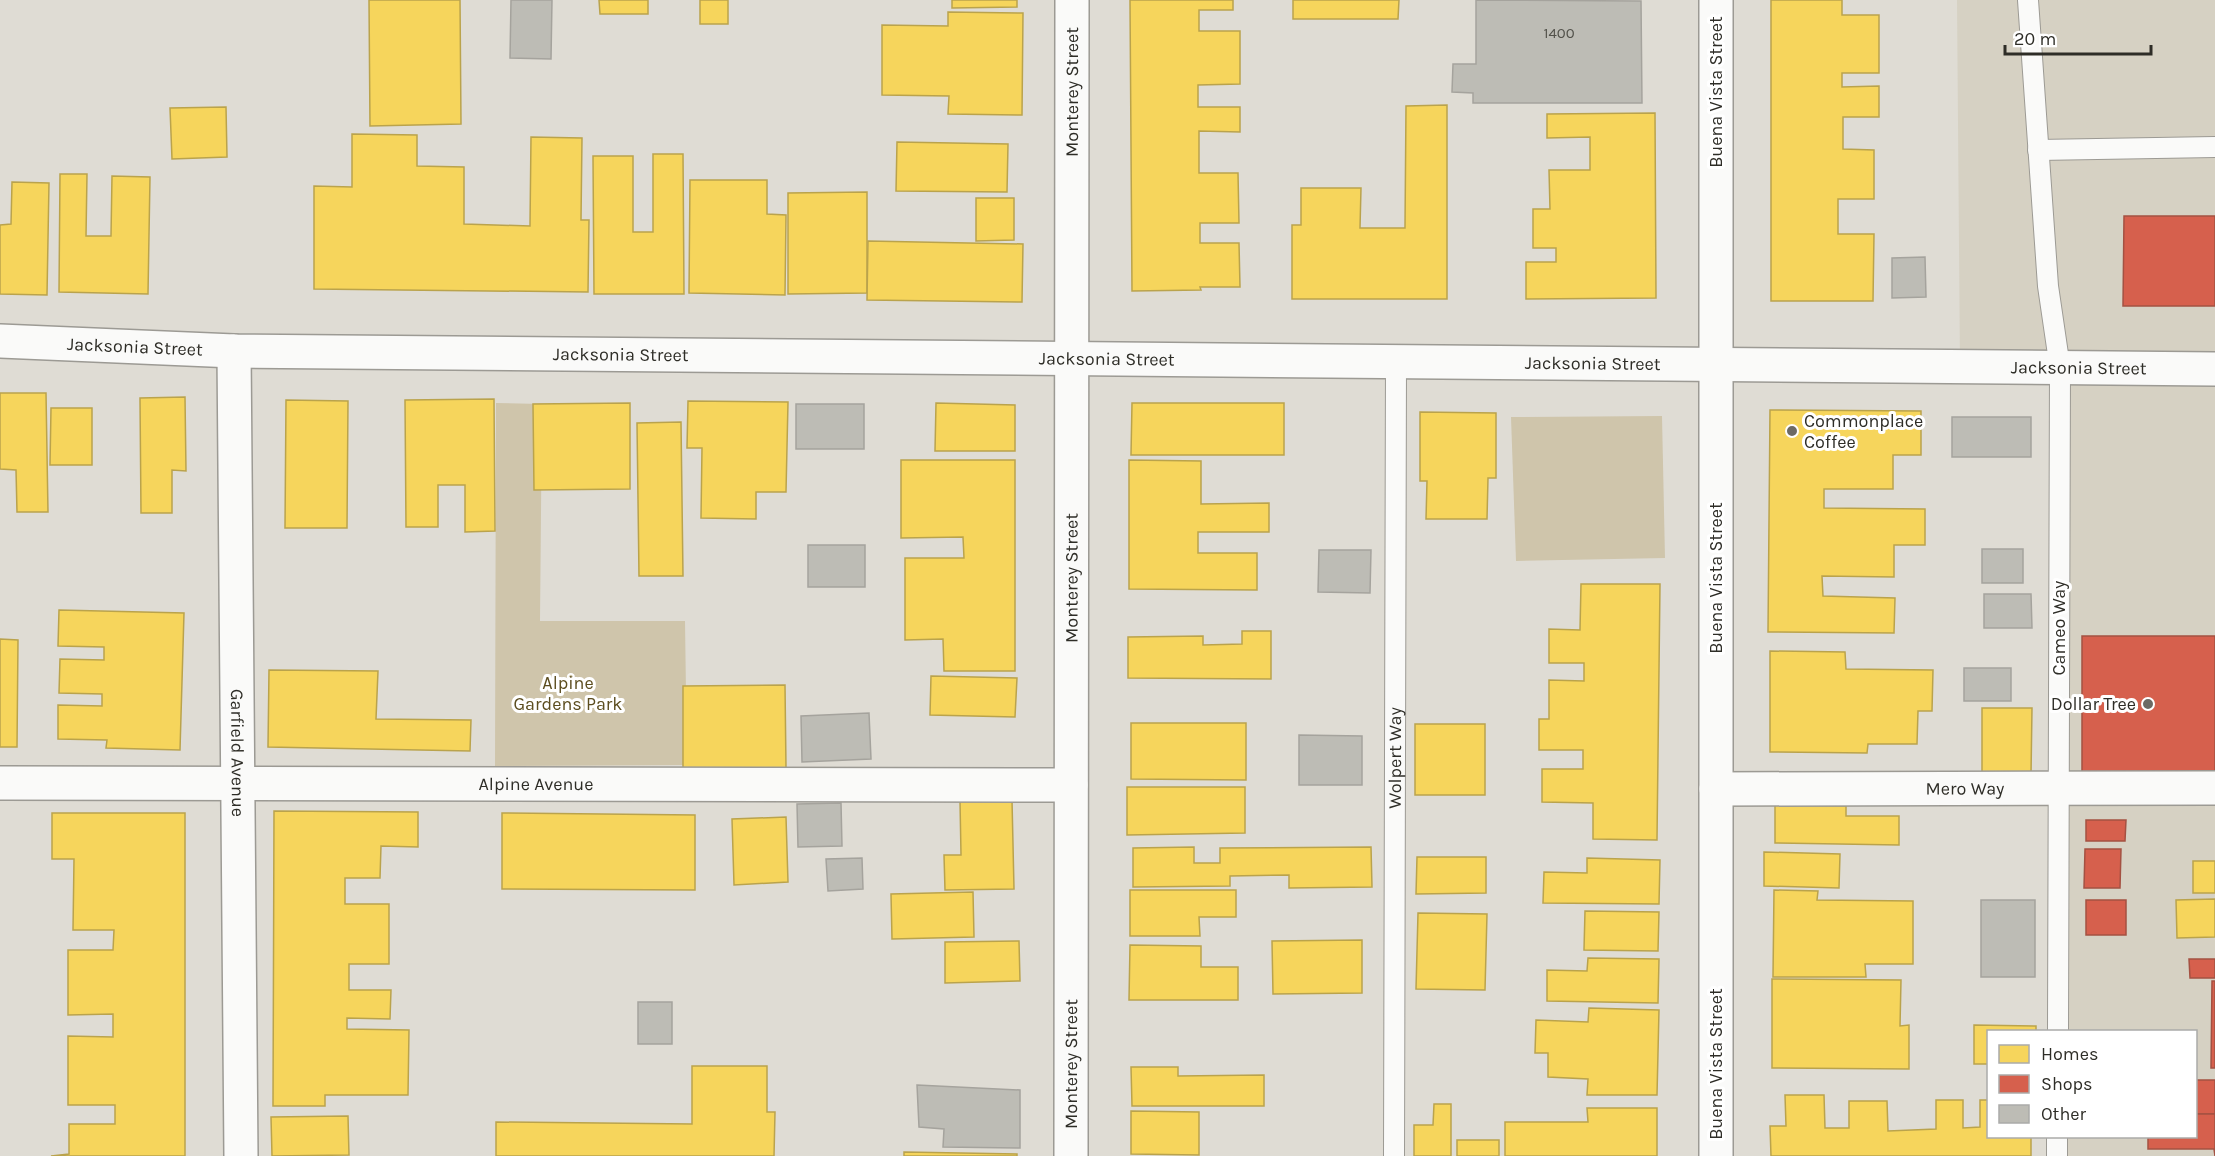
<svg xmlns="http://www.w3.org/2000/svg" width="2215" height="1156" viewBox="0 0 2215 1156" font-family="Karla,sans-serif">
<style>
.built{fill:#d6d1c3}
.green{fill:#cfc5ab}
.homes{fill:#f6d55c;stroke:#baa34c;stroke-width:1.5}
.shops{fill:#d6604d;stroke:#a45142;stroke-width:1.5}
.building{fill:#bdbcb5;stroke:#a5a39d;stroke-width:1.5}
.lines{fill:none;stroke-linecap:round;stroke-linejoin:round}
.service-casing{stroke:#9c9a94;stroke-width:22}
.minor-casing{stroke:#9c9a94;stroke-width:36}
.service{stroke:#fafaf9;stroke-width:20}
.minor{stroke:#fafaf9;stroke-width:33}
.poi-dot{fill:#6c6a64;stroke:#fff;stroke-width:2}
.labels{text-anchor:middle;stroke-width:6;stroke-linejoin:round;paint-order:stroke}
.number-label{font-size:15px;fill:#52514a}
.street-label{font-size:18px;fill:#2e2d27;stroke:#fff}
.poi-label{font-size:18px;fill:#2e2d27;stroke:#fff;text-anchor:start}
.park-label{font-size:18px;fill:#5c4d1f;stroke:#fff}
</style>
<rect width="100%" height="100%" fill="#dfdcd4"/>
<path class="built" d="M 1957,0 L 2215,0 L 2215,1156 L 2057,1156 L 2057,1137 L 2196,1136 L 2196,1032 L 2058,1031 L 2060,368 L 1960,367 Z"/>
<g class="green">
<path d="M 496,403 L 542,404 L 540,621 L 685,621 L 687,765 L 495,766 Z"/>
<path d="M 1662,416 L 1665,558 L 1516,561 L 1511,417 Z"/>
</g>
<g class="homes">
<path d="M 369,0 L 460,0 L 461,124 L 370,126 Z"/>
<path d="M 599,0 L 648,0 L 648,14 L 600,14 Z"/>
<rect x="700" y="0" width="28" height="24"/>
<path d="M 952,0 L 1017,0 L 1017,7 L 952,8 Z"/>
<path d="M 1130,0 L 1233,0 L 1233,10 L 1199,10 L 1199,31 L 1240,31 L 1240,84 L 1198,85 L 1198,107 L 1240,107 L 1240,132 L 1199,131 L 1199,173 L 1238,173 L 1239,223 L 1200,223 L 1200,243 L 1239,243 L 1240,287 L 1200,287 L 1201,290 L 1132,291 Z"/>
<path d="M 1293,0 L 1399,0 L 1398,19 L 1293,19 Z"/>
<path d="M 1771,0 L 1842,0 L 1842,15 L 1879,15 L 1879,73 L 1842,73 L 1842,87 L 1879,86 L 1879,117 L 1843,117 L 1843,149 L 1874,150 L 1874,199 L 1838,199 L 1838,234 L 1874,234 L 1873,301 L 1771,301 Z"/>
<path d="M 948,12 L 1023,13 L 1022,115 L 948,114 L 949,96 L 882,95 L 882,25 L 948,26 Z"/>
<path d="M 1447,105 L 1447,299 L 1292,299 L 1292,225 L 1301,225 L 1301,188 L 1361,188 L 1360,228 L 1405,228 L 1406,106 Z"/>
<path d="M 226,107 L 227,157 L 172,159 L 170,108 Z"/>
<path d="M 1655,113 L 1656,298 L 1526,299 L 1526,262 L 1556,262 L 1556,248 L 1533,248 L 1533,209 L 1550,209 L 1549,170 L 1590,170 L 1590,137 L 1547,138 L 1547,114 Z"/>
<path d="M 352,134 L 417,135 L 417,166 L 464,167 L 464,224 L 530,226 L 531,137 L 582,138 L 581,220 L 589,220 L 588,292 L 314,289 L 314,186 L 352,187 Z"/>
<path d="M 897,142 L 1008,144 L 1007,192 L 896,191 Z"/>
<path d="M 653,154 L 683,154 L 684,294 L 594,294 L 593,156 L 633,156 L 633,232 L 653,232 Z"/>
<path d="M 60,174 L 87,174 L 86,236 L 111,236 L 112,176 L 150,177 L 148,294 L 59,292 Z"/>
<path d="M 690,180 L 767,180 L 767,214 L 786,215 L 785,295 L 689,293 Z"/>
<path d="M 12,182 L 49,183 L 47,295 L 0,294 L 0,225 L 11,224 Z"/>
<path d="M 867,192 L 867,293 L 788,294 L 788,193 Z"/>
<path d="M 976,198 L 1014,198 L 1014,240 L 976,241 Z"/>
<path d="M 868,241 L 1023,244 L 1022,302 L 867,300 Z"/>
<path d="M 0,393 L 46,393 L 48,512 L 17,512 L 16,470 L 0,469 Z"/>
<path d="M 185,397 L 186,471 L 172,470 L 172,513 L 141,513 L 140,398 Z"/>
<path d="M 494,399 L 495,531 L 465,532 L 465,485 L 438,485 L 438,527 L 406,527 L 405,400 Z"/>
<path d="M 286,400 L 348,401 L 347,528 L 285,528 Z"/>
<path d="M 688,401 L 788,402 L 786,492 L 756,492 L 756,519 L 701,518 L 702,448 L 687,448 Z"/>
<path d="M 630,403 L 630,489 L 534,490 L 533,404 Z"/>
<path d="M 936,403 L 1015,405 L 1015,451 L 935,451 Z"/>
<path d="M 1132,403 L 1284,403 L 1284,455 L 1131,455 Z"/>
<path d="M 51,408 L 92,408 L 92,465 L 50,465 Z"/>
<path d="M 1770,410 L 1921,411 L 1921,455 L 1893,455 L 1893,489 L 1824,489 L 1824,508 L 1925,509 L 1925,545 L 1894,545 L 1894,577 L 1822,576 L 1823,596 L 1895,598 L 1894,633 L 1768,632 Z"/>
<path d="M 1420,412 L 1496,413 L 1496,478 L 1488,478 L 1487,519 L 1426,519 L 1427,481 L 1420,481 Z"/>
<path d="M 681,422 L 683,576 L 639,576 L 637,423 Z"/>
<path d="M 901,460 L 1015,460 L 1015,671 L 944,671 L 943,639 L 905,640 L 905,558 L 964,558 L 963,537 L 901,538 Z"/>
<path d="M 1129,460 L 1201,461 L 1201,504 L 1269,503 L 1269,532 L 1198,532 L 1198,553 L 1257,553 L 1257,590 L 1129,589 Z"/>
<path d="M 1581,584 L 1660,584 L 1657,840 L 1593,839 L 1593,803 L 1542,802 L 1542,769 L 1583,769 L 1583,750 L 1539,750 L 1539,719 L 1549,719 L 1549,680 L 1584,681 L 1584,663 L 1549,663 L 1549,629 L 1580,630 Z"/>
<path d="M 59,610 L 184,613 L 180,750 L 106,748 L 107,740 L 58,739 L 58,705 L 102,706 L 102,694 L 59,693 L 60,659 L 104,660 L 104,647 L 58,646 Z"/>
<path d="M 1242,631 L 1271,631 L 1271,679 L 1128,678 L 1128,637 L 1203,636 L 1203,645 L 1242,644 Z"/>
<path d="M 0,639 L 18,640 L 17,747 L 0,747 Z"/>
<path d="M 1770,651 L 1845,652 L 1846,669 L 1933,670 L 1932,711 L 1918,711 L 1917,744 L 1868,744 L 1867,753 L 1770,752 Z"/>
<path d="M 269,670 L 378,671 L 376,719 L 471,720 L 470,751 L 268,747 Z"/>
<path d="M 931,676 L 1017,678 L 1015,717 L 930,715 Z"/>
<path d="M 785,685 L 786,768 L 683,769 L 683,686 Z"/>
<path d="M 1982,708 L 2032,708 L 2031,775 L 1982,775 Z"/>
<path d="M 1131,723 L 1246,723 L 1246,780 L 1131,779 Z"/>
<rect x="1415" y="724" width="70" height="71"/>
<path d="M 1127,787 L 1245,787 L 1245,833 L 1127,835 Z"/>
<path d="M 1012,800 L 1014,889 L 945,890 L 944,855 L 961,855 L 960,801 Z"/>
<path d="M 1775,805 L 1846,806 L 1846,816 L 1899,816 L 1899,845 L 1775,843 Z"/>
<path d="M 274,811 L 418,812 L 418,847 L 381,846 L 380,878 L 345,878 L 345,904 L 389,904 L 389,964 L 349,964 L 349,990 L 391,990 L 390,1019 L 347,1018 L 347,1029 L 409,1030 L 408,1095 L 325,1095 L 325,1106 L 273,1106 Z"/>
<path d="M 52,813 L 185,813 L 185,1156 L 51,1156 L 69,1154 L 69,1124 L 115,1124 L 115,1105 L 68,1105 L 68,1036 L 113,1037 L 113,1014 L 68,1015 L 68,950 L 113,950 L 114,930 L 73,930 L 74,859 L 52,859 Z"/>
<path d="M 502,813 L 695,815 L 695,890 L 502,889 Z"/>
<path d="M 786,817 L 788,882 L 734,885 L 732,819 Z"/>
<path d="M 1194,847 L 1194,863 L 1220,863 L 1220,848 L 1371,847 L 1372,887 L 1289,888 L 1289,875 L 1230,876 L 1230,886 L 1133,887 L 1133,848 Z"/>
<path d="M 1764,852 L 1840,854 L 1839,888 L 1764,886 Z"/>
<path d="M 1417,857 L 1486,857 L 1486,893 L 1416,894 Z"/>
<path d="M 1587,858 L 1660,860 L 1659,904 L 1543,903 L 1544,872 L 1587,873 Z"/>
<rect x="2193" y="861" width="22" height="32"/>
<path d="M 1130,890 L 1236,890 L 1236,917 L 1199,917 L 1200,936 L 1130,936 Z"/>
<path d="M 1774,890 L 1818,891 L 1817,900 L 1913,901 L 1913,964 L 1865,964 L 1866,977 L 1773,977 Z"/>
<path d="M 973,892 L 974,937 L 892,939 L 891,894 Z"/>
<path d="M 2215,899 L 2215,937 L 2177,938 L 2176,900 Z"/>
<path d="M 1585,911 L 1659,912 L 1658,951 L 1584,950 Z"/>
<path d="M 1418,913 L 1487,914 L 1485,990 L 1416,989 Z"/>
<path d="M 1362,940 L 1362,993 L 1273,994 L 1272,941 Z"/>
<path d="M 1019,941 L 1020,981 L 945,983 L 945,942 Z"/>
<path d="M 1130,945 L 1201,946 L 1201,967 L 1238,967 L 1238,1000 L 1129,1000 Z"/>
<path d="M 1588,958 L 1659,959 L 1658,1003 L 1547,1001 L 1547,970 L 1587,971 Z"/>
<path d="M 1772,979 L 1901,980 L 1900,1026 L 1909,1025 L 1909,1069 L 1772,1068 Z"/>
<path d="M 1589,1008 L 1659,1010 L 1657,1095 L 1587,1095 L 1588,1079 L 1548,1077 L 1548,1053 L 1535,1053 L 1536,1020 L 1588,1022 Z"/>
<path d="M 1974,1025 L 2036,1026 L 2036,1032 L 1988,1032 L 1988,1064 L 1974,1064 Z"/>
<path d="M 692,1066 L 767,1066 L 767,1112 L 775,1112 L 774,1156 L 496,1156 L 496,1122 L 692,1124 Z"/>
<path d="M 1131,1067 L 1178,1067 L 1178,1076 L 1264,1075 L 1264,1106 L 1132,1106 Z"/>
<path d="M 1785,1095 L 1824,1095 L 1825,1128 L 1849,1128 L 1849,1101 L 1887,1101 L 1888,1131 L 1936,1129 L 1936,1100 L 1963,1100 L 1963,1128 L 1980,1127 L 1980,1100 L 1988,1100 L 1988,1136 L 2031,1136 L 2031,1156 L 1771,1156 L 1770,1126 L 1786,1126 Z"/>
<path d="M 1434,1104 L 1451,1104 L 1451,1156 L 1414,1156 L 1414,1125 L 1433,1125 Z"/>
<path d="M 1587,1108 L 1657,1108 L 1657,1156 L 1505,1156 L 1505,1122 L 1588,1122 Z"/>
<path d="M 1131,1111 L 1199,1112 L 1199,1155 L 1131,1154 Z"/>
<path d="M 348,1116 L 349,1155 L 272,1156 L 271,1117 Z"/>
<rect x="1457" y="1140" width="42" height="16"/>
<path d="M 904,1152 L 1017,1154 L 1017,1156 L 904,1156 Z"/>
</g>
<g class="shops">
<path d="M 2124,216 L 2215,216 L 2215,306 L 2123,306 Z"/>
<rect x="2082" y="636" width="133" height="136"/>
<path d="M 2086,820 L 2126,820 L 2125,841 L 2086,841 Z"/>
<path d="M 2085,849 L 2121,849 L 2120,888 L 2084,888 Z"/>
<rect x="2086" y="900" width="40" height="35"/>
<path d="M 2189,959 L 2215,959 L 2215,978 L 2190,978 Z"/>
<path d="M 2212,981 L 2215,981 L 2215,1068 L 2211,1068 Z"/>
<rect x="2196" y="1080" width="19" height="34"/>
<path d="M 2196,1114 L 2215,1114 L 2215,1156 L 2214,1149 L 2148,1149 L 2148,1136 L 2196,1136 Z"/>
</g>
<g class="building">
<path d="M 511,0 L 552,0 L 551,59 L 510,58 Z"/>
<path d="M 1476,0 L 1641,1 L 1642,103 L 1473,103 L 1473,93 L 1452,92 L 1453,64 L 1476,64 Z"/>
<path d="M 1925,257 L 1926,297 L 1892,298 L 1892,258 Z"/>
<rect x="796" y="404" width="68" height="45"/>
<rect x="1952" y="417" width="79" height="40"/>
<rect x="808" y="545" width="57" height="42"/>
<rect x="1982" y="549" width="41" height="34"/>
<path d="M 1319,550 L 1371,550 L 1370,593 L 1318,592 Z"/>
<path d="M 1984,594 L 2031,594 L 2032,628 L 1984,628 Z"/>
<rect x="1964" y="668" width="47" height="33"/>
<path d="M 869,713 L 871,759 L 802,762 L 801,716 Z"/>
<path d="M 1299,735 L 1362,736 L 1362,785 L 1299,785 Z"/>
<path d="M 841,803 L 842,846 L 798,847 L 797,804 Z"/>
<path d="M 862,858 L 863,889 L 828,891 L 826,859 Z"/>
<rect x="1981" y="900" width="54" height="77"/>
<rect x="638" y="1002" width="34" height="42"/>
<path d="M 917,1085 L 1020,1090 L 1020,1148 L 943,1147 L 944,1129 L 919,1127 Z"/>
</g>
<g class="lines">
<defs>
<g id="service">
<path d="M 2028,0 L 2048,286 L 2060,368 L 2058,1032"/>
<path d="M 2038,150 L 2215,147"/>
<path id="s1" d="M 1394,1156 L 1396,361"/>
<path d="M 2057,1156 L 2057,1136"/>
</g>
<g id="minor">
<path d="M 1716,0 L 1716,1156"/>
<path id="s2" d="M 0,341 L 234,351 L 2215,369"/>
<path id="s3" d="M 234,351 L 241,1156"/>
<path id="s4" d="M 0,783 L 1071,785"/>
<path id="s5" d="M 1716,789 L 2215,788"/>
<path id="s6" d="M 1071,1156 L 1072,0"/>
</g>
</defs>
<use href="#service" class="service-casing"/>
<use href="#minor" class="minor-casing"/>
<use href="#service" class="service"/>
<use href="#minor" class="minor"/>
</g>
<g class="poi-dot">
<circle cx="1792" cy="431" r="6"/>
<circle cx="2148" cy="704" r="6"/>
</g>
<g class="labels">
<g class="number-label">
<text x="1559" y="38">1400</text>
</g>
<g class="street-label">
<text dy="6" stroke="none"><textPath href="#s6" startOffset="1064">Monterey Street</textPath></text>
<text transform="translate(1716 92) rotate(-90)" y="6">Buena Vista Street</text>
<text dy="6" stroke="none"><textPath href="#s2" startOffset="135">Jacksonia Street</textPath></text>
<text dy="6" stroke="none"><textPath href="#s2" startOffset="621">Jacksonia Street</textPath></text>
<text dy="6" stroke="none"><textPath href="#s2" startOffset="1107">Jacksonia Street</textPath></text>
<text dy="6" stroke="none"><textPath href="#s2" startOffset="1593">Jacksonia Street</textPath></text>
<text dy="6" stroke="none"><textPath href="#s2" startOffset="2079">Jacksonia Street</textPath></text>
<text dy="6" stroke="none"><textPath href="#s6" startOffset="578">Monterey Street</textPath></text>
<text transform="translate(1716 578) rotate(-90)" y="6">Buena Vista Street</text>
<text transform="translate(2059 628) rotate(-90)" y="6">Cameo Way</text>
<text dy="6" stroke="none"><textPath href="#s3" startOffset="402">Garfield Avenue</textPath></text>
<text dy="6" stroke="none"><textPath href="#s1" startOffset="398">Wolpert Way</textPath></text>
<text dy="6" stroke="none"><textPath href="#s4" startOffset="536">Alpine Avenue</textPath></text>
<text dy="6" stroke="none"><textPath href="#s5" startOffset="249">Mero Way</textPath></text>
<text dy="6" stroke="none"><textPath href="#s6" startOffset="92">Monterey Street</textPath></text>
<text transform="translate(1716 1064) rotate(-90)" y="6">Buena Vista Street</text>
</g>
<g class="poi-label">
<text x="1804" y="427">Commonplace<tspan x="1804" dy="21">Coffee</tspan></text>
<text x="2136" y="710" text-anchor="end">Dollar Tree</text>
</g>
<g class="park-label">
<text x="568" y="689">Alpine<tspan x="568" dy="21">Gardens Park</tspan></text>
</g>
</g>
<rect x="1987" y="1030" width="210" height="108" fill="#ffffff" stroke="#ababa9" stroke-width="1.5"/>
<rect x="1999" y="1045" width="30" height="18" fill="#f6d55c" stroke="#ababa9" stroke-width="1.5"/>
<text x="2041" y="1060" font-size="18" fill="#2e2d27">Homes</text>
<rect x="1999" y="1075" width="30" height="18" fill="#d6604d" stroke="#ababa9" stroke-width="1.5"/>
<text x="2041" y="1090" font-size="18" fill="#2e2d27">Shops</text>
<rect x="1999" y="1105" width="30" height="18" fill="#bdbcb5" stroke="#ababa9" stroke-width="1.5"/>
<text x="2041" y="1120" font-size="18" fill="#2e2d27">Other</text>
<path d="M2005 45v9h146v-9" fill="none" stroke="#2e2d27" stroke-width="3"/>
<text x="2014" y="45" font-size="18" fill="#2e2d27" stroke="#ffffff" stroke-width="4.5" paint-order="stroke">20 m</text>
</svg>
